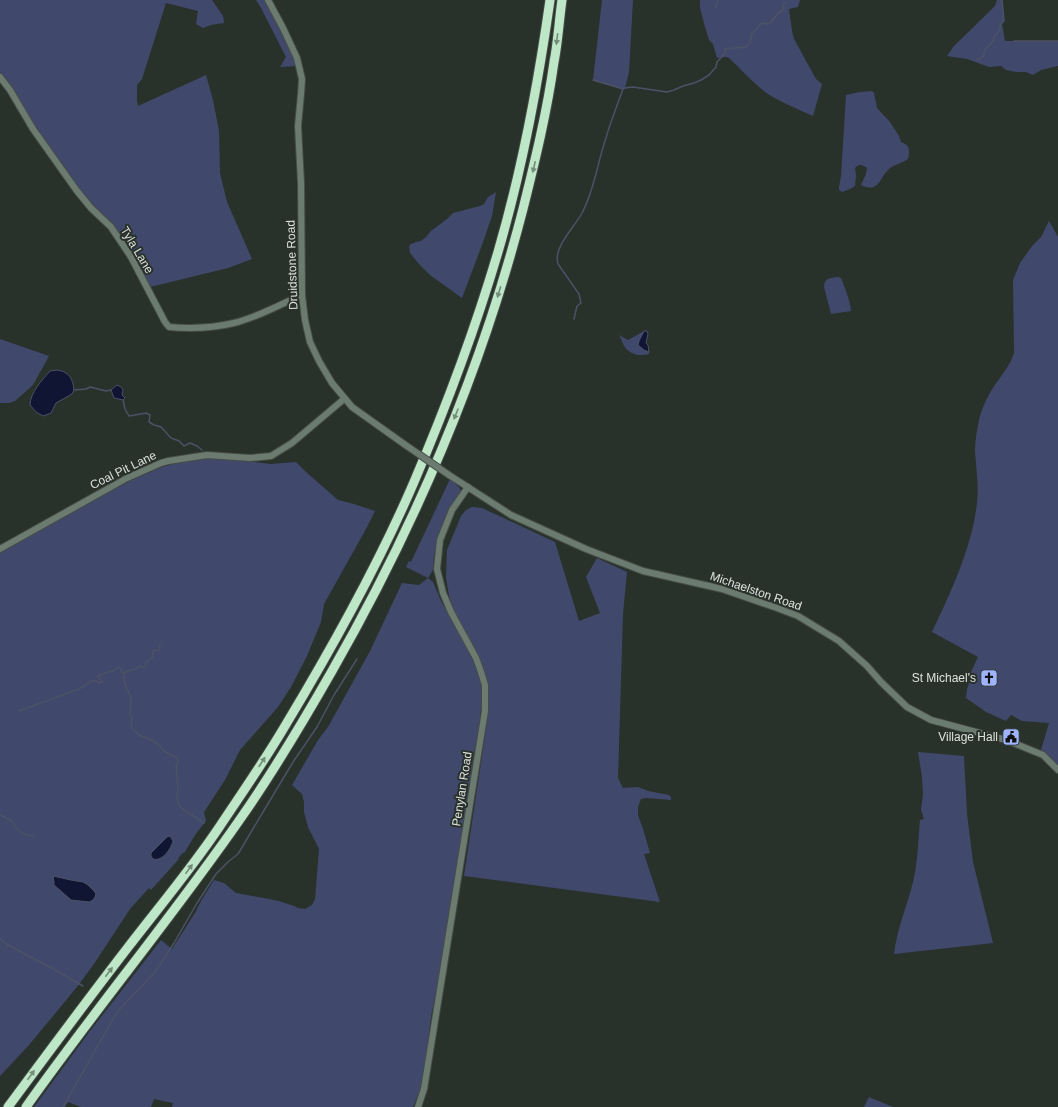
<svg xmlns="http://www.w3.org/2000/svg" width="1058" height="1107" viewBox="0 0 1058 1107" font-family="Helvetica,sans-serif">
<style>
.green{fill:#40496c}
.water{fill:#0f1533;stroke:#4c5266}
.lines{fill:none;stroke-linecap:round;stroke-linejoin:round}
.stream{stroke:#4c5266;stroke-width:1.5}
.tertiary-casing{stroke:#464d47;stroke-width:8}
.motorway-casing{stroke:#464d47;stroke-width:11}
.tertiary{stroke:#6b7b6f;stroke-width:6}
.motorway{stroke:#bee7c8;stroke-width:9}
.tertiary-bridge-casing{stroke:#464d47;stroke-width:8;stroke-linecap:butt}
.tertiary-bridge{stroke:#6b7b6f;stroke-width:6}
.oneway{fill:#748c7a}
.labels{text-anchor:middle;stroke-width:4;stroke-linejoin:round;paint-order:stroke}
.street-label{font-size:12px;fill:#dce1dd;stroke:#29312b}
.poi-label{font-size:12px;fill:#dce1dd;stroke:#29312b;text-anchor:end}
</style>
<rect width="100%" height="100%" fill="#29312b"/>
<g class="green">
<path d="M 0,0 L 212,0 L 223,16 L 224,23 L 211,25 L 203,28 L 196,24 L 198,11 L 166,3 L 142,79 L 137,85 L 137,100 L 138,106 L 206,75 L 213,100 L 219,131 L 220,173 L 227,202 L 252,259 L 228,268 L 150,287 L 134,256 L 118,231 L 82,193 L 44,140 L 0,72 Z"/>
<path d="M 256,0 L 264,0 L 266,3 C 277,22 292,46 296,66 L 280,67 L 286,57 L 261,8 Z"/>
<path d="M 602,0 L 633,0 L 629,72 L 625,88 L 623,89 L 593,80 Z"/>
<path d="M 700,0 L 800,0 L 798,7 L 789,9 L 792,31 L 794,39 L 816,79 L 822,84 L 813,116 C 798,109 782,103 768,94 C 754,84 742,70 729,58 L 726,57 L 717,58 L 713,44 L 709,40 L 705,27 L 700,8 Z"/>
<path d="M 997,0 L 1002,0 L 1004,21 L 1002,23 L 1005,41 L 1058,41 L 1058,66 L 1041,70 L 1033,75 L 1026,72 L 1016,72 L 1006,70 L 1001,66 L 989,67 L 967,59 L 947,56 L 954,46 L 995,6 Z"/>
<path d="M 872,91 L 874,93 L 877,108 L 890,122 L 899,136 L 901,142 C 910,145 910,150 908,159 C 903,163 896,164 890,168 C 879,177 880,194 861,185 L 866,174 L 867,168 C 863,165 859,163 855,168 L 856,175 L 855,186 L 850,189 L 842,192 L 839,190 L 839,187 L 841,176 L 846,95 L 860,92 Z"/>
<path d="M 496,192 L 492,216 L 482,245 L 462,298 L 430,275 L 420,265 L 410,253 L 409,246 L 411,244 L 416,242 L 421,241 L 426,237 L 431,231 L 447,219 L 453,213 L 480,206 L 484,204 L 488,197 Z"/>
<path d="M 1049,221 L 1058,237 L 1058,765 L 1041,750 L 1049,723 L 1022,721 L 1011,715 L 1006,721 L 986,712 L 966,698 L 967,689 L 971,678 L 969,676 L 978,657 L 932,632 C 951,592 972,547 977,503 C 979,485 976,468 975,451 C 975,440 977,430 979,420 C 982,407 989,393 997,382 C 1004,372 1010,365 1014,353 L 1013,280 L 1020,263 L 1032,246 L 1041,237 Z"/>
<path d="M 838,277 L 841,278 C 845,288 850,300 851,311 L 831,314 L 824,287 C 824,278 830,278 838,277 Z"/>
<path d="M 644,331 L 639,341 L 644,350 L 649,352 L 649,354 C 639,357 628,354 623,344 C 622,341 621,338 619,335 L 628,340 L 630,339 Z"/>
<path d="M 0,339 L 49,356 L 33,385 L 15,401 L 9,403 L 0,403 Z"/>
<path d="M 218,458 L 271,464 L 296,462 L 306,472 L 338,500 L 354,504 L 375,511 L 366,529 L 324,604 L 321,622 L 307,656 L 291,687 L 278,707 L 240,750 L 225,780 L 204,812 L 206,821 L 195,835 L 185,852 C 182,853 179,856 178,860 L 151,890 L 149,888 L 130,909 L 94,964 L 77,987 L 29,1045 L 0,1076 L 0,552 L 87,503 L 132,480 L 162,467 L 185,461 Z"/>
<path d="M 450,479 L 459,487 L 461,491 L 448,513 L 441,528 L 434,556 L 433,570 L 428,578 L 433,582 L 441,601 L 468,648 L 479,673 L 481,681 L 482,699 L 479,728 L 474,753 L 461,854 L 442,962 L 431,1017 L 425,1064 L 420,1090 L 413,1107 L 172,1107 L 173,1103 L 154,1099 L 151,1107 L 81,1107 L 68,1102 L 65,1107 L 34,1107 L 90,1031 L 161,940 L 172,949 L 195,913 L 201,901 L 214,880 L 224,883 L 236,893 L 279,901 L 294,906 L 298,908 L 305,909 L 312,905 L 315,899 L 319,849 L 308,827 L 304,812 L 304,802 L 302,794 L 292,785 L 318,740 L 328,727 L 370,651 L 402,583 L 419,585 L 428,578 L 406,567 L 409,561 L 411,562 Z"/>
<path d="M 472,507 L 482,508 L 555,542 L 579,621 L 600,613 L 586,577 L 597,558 L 627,572 L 623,614 L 618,778 L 623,788 L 638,787 L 648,791 L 669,795 L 671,797 L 671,800 L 646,798 L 641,799 L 638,807 L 638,815 L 643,829 L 650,853 L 644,854 L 643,851 L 660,902 L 464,876 L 488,716 L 489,699 L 487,679 L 481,663 L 453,609 L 449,596 L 446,577 L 447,550 L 461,516 L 466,510 Z"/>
<path d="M 918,752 L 964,756 L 967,814 L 973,862 L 993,943 L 894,954 C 897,929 907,906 913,882 C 918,862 918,841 920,820 L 924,819 L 921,810 L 923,794 L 922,777 Z"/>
<path d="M 869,1097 L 893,1107 L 864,1107 Z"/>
</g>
<g class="water">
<path d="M 644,331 L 647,331 L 648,334 L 646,343 L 648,345 L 649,352 L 644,350 L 638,345 L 639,341 Z"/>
<path d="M 58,370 C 69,372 73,379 74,390 L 72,394 L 56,403 L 51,413 L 43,416 L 36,412 L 30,405 C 30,393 42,380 50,371 Z"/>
<path d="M 117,385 L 121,387 L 123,390 L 122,395 L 125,398 L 123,400 L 114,398 L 111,390 Z"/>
<path d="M 170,836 L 173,841 C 171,849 162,862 153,859 L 151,856 L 151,853 L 167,837 Z"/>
<path d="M 53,876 L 71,880 L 83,882 L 88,885 L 94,891 L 96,894 L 95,897 L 93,900 L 89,902 L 71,900 L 54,885 L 54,882 Z"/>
</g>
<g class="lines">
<g class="stream">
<path d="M 715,8 L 718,0"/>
<path d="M 1014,41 L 1058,41"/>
<path d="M 977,60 L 984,56 L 984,51 L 994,40 L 994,37 L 1000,30 L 1000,25 L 1004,21 L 1002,0"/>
<path d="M 623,89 L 625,88 L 633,87 L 667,92 L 674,90 L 683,86 L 694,83 L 701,80 L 709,75 L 716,67 L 717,62 L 726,52 L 725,49 L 746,47 L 750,43 L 752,33 L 762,23 L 769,24 C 775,19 777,12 784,9 L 783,5 L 786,2"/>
<path d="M 574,319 L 577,306 L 581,303 L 579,294 L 558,264 C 553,247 574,228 582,213 C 594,191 597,165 605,141 C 610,123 617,106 623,89 L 593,80"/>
<path d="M 74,390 L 86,389 L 90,387 L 106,391 L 111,390"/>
<path d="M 123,400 L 125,409 L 129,416 L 146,413 L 150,415 L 149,422 L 154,425 L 161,427 L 171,438 L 179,441 L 184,446 L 190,443 L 197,446 L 202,450"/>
<path d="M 124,672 L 124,681 L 129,693 L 131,699 L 130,713 L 132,719 L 131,727 L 139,735 L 152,740 L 160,746 L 164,751 L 177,758 L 178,762 L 176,766 L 178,788 L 177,798 L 179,805 L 184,810 L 204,823"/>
<path d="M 19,711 L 79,689 L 92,681 L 97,681 L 99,683 L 103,682 L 97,676 L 115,670 L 118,667 L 121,669 L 122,673 L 136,669 L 139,666 L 144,667 L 146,665 L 146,662 L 153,657 L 153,651 L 159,650 L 160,645"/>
<path d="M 0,815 L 12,821 C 18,833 21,833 33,836"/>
<path d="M 0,939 L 8,945 L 57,971 L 83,986"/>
<path d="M 63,1107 L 117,1012 L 155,972 L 174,943 L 197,903 L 216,874 L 229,861 L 238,854 L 266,807 L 293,762 L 317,727 L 334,695 L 357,659"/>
</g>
<defs>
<g id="tertiary">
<path d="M 268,0 L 283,28 L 297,58 L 302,79 L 301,94 L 298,126 L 301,183 L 302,295 L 305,320 L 310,342 L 319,361 L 332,383 L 352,407 L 404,444"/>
<path d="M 0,77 L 10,90 L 33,129 L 77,191 L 91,208 L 111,227 L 131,257 L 165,322 L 169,327 C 191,329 213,328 234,323 C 256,318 281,304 302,295"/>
<path d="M 449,475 L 511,515 L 586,549 L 643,571 L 722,589 L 777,608 L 798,616 L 839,641 L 867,666 L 881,682 L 907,707 L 931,720 L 1006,740 L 1043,755 L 1058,770"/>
<path d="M 0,549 L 127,478 L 161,463 L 168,461 L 207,455 L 250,458 L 271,456 L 292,443 L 344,399"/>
<path d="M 418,1107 L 424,1089 L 485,711 L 485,685 L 481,672 L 476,658 L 451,612 L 443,593 L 437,569 L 440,540 L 452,510 L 468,487"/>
</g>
<g id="motorway">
<path d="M 8,1107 C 48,1053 88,999 129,946 C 159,907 192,868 220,826 C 242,793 265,760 285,726 C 332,648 378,566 414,482 C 446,407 475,330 498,252 C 522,170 538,85 550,0"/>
<path d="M 26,1107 C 96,1008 174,915 243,815 C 275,769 304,720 332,671 C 415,526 481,372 523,209 C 535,161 547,112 554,62 C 558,42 559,21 562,0"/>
</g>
</defs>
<use href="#tertiary" class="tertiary-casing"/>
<use href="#motorway" class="motorway-casing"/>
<use href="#tertiary" class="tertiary"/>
<use href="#motorway" class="motorway"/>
<defs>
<path id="tertiary-bridge" d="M 404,444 L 449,475"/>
</defs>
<use href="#tertiary-bridge" class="tertiary-bridge-casing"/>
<use href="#tertiary-bridge" class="tertiary-bridge"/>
</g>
<defs><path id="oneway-solid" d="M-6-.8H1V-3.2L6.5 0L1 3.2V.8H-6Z"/></defs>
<g class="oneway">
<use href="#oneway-solid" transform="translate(557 39) rotate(97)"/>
<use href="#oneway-solid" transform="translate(534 167) rotate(102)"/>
<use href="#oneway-solid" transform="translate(499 292) rotate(107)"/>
<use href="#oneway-solid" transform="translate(456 414) rotate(112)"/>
<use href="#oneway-solid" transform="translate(262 762) rotate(-57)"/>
<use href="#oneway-solid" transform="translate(189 869) rotate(-54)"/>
<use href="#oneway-solid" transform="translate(109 972) rotate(-53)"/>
<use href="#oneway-solid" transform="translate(31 1075) rotate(-54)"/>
</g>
<defs>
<symbol id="church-square" viewBox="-11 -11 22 22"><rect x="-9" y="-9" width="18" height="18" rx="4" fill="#a0b3fd" stroke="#29312b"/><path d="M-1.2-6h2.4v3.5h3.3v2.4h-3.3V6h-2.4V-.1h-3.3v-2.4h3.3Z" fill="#111"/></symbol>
<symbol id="civic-square" viewBox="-11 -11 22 22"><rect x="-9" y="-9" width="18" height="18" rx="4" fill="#a0b3fd" stroke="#29312b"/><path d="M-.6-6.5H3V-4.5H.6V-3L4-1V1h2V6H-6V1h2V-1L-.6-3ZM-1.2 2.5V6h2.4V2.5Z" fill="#111"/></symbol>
</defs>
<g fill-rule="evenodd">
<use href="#church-square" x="979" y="668" width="20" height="20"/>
<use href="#civic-square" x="1001" y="727" width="20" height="20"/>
</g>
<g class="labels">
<g class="street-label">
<text transform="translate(137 250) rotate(59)" y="4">Tyla Lane</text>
<text transform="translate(292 265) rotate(-92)" y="4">Druidstone Road</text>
<text transform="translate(123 470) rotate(-26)" y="4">Coal Pit Lane</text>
<text transform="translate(756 591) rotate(19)" y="4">Michaelston Road</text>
<text transform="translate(462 789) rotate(-81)" y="4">Penylan Road</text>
</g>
<g class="poi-label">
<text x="976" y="682">St Michael's</text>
<text x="998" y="741">Village Hall</text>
</g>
</g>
</svg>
